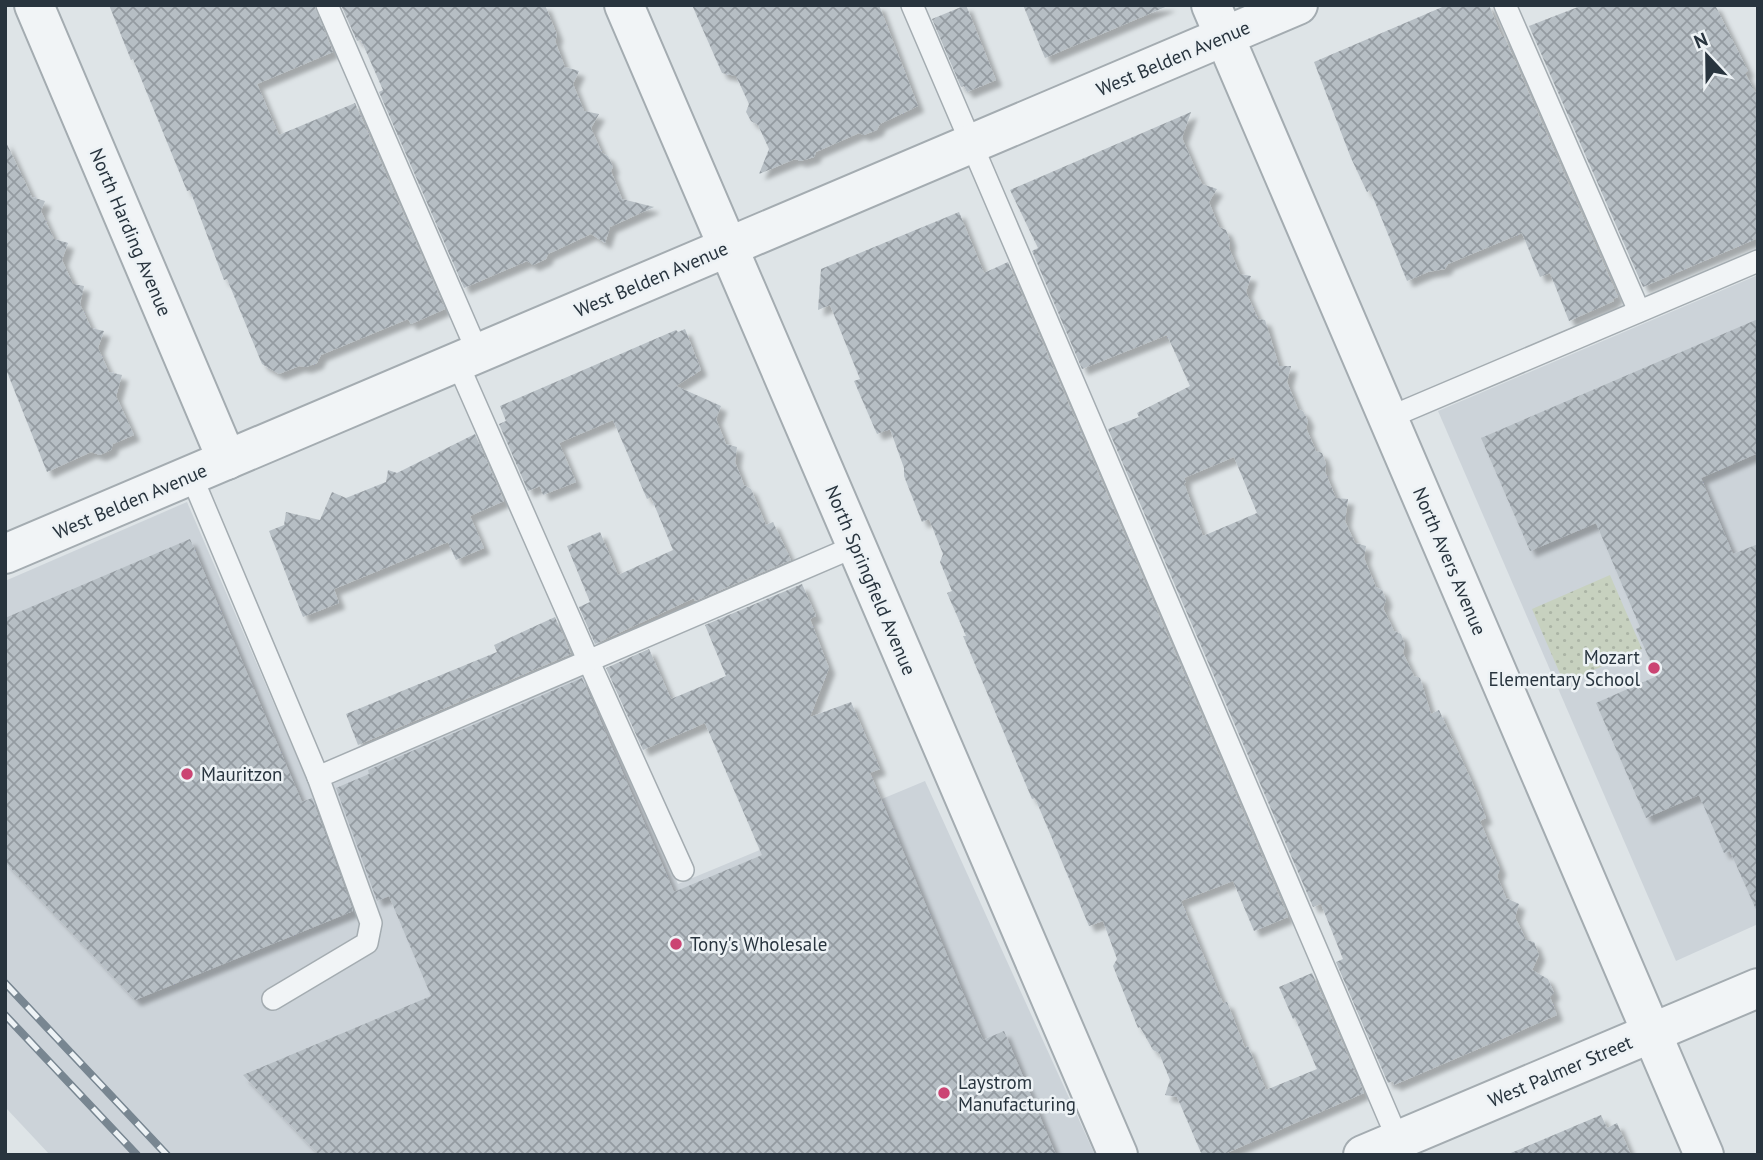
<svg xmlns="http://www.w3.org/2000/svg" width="1763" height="1160" viewBox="0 0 1763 1160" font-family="'PT Sans',sans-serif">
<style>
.built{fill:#ccd3d9}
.park{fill:url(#park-dots)}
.building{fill:url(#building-cross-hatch);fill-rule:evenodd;filter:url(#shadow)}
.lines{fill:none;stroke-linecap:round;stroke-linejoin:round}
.lane-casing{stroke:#a4acb1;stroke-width:24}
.street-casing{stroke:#a4acb1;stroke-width:42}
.lane{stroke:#f1f4f6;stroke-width:21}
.street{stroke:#f1f4f6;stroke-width:38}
.rail-casing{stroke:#788691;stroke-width:8}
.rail{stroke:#edf2f5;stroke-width:5;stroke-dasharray:16;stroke-linecap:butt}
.poi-dot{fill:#cb4473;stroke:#edf2f5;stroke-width:2.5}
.labels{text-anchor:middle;stroke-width:5;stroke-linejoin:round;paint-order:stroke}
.street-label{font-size:19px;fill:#28343e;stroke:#edf2f5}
.poi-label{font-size:19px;fill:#28343e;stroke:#edf2f5;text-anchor:start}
</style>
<defs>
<pattern id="park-dots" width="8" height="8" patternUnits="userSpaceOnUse" patternTransform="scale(1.75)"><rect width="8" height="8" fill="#c7d1bf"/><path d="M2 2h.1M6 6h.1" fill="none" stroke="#abb4a5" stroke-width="1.8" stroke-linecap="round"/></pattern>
<pattern id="building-cross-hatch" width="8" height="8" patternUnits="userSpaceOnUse" patternTransform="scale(1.75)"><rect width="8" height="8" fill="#b6bec4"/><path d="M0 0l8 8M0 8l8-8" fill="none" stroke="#949ba1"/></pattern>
<filter id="shadow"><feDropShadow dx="6" dy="6" stdDeviation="2" flood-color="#0004"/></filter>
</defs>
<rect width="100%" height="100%" fill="#dee4e7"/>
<g class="built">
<path d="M 1758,275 L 1758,924 L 1676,961 L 1438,411 Z"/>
<path d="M 187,502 L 312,792 L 583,672 L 678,884 L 925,781 L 1095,1155 L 50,1155 L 5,1107 L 5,581 Z"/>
</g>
<path class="park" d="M 1610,575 L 1642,649 L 1564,683 L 1532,609 Z"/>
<g class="building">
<path d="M 109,5 L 314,5 L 333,52 L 257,84 L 279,135 L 355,103 L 445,309 L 411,324 L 408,319 L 321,355 L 317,363 L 306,367 L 299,366 L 279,374 L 262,364 L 227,279 L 224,280 L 190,190 L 187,191 L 133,59 L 131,60 Z"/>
<path d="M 341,5 L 545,5 L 557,35 L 555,41 L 565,67 L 579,71 L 573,84 L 584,111 L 599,114 L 591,128 L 602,153 L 608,156 L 613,167 L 611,171 L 622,199 L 654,207 L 610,227 L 605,243 L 591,234 L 548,254 L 546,259 L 533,265 L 527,261 L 464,288 L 379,92 L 383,90 L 361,40 L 357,41 Z"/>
<path d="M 692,5 L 879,5 L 918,106 L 880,124 L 877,130 L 864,135 L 859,133 L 816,152 L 814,157 L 801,161 L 795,159 L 759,174 L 769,149 L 758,125 L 751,121 L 746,112 L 749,104 L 736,76 L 722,73 Z"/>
<path d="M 966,5 L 996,80 L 967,92 L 964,86 L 961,87 L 932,19 Z"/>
<path d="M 1023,5 L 1170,5 L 1045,58 Z"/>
<path d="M 1447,5 L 1489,5 L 1502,37 L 1504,36 L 1618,297 L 1613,299 L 1614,301 L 1569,321 L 1550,273 L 1540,277 L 1522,233 L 1448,264 L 1445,269 L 1428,272 L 1407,281 L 1370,190 L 1367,192 L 1351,158 L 1314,62 Z"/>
<path d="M 1583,5 L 1715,5 L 1748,71 L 1745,73 L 1758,97 L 1758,238 L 1643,287 L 1529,26 Z"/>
<path d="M 1191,112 L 1182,138 L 1202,184 L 1217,189 L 1209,202 L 1219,227 L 1226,230 L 1230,241 L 1229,248 L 1240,274 L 1251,276 L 1246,292 L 1258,319 L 1265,320 L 1279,366 L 1291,366 L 1287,382 L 1298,409 L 1303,411 L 1308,421 L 1306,428 L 1316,451 L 1322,453 L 1326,464 L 1325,472 L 1336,498 L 1348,499 L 1345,521 L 1355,543 L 1366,546 L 1364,558 L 1376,587 L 1382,590 L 1386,600 L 1383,608 L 1394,631 L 1401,634 L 1405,645 L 1403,653 L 1414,676 L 1420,678 L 1431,714 L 1439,710 L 1472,782 L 1486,818 L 1480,821 L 1500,869 L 1497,876 L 1506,898 L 1519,904 L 1515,917 L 1526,940 L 1534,942 L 1539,955 L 1532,970 L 1548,979 L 1554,993 L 1550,997 L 1557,1015 L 1394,1085 L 1393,1081 L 1388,1083 L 1336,962 L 1343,959 L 1321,904 L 1313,907 L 1108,429 L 1139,417 L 1137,413 L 1190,386 L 1167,335 L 1082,369 L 1032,251 L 1038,248 L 1010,190 ZM 1234,457 L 1257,513 L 1203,536 L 1184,483 L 1186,482 L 1184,478 Z"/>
<path d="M 5,140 L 32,197 L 45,201 L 41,211 L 54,239 L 68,243 L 62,260 L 73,284 L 84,286 L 80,304 L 91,328 L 104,331 L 98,348 L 109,372 L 122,375 L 116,396 L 134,435 L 113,444 L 111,450 L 100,455 L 91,452 L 47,472 L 5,367 Z"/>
<path d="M 959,212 L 984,273 L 1008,262 L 1288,917 L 1254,931 L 1233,881 L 1181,901 L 1223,1003 L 1227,1002 L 1245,1048 L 1248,1046 L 1266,1090 L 1317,1069 L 1295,1018 L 1293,1019 L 1279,987 L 1312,973 L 1364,1093 L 1222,1155 L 1202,1155 L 1177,1097 L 1165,1095 L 1170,1080 L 1159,1053 L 1153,1050 L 1140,1027 L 1138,1028 L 1113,966 L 1117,959 L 1103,921 L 1089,926 L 1035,798 L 1032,799 L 963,636 L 966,636 L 947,593 L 952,591 L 940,562 L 943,554 L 929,519 L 922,522 L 904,476 L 904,468 L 890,429 L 877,434 L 854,381 L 860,379 L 830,305 L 818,310 L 821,269 Z"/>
<path d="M 1758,319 L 1758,453 L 1701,478 L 1733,554 L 1758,544 L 1758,914 L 1730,851 L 1724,853 L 1699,795 L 1646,818 L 1596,703 L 1657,676 L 1636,629 L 1640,627 L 1596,523 L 1530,551 L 1481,438 Z"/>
<path d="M 685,329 L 701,370 L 676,386 L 721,406 L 716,419 L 726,444 L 737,447 L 735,462 L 744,485 L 751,489 L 766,525 L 773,522 L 791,560 L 695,601 L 694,598 L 595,644 L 579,607 L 590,602 L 567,546 L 600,532 L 618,575 L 673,550 L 651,497 L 647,499 L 613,420 L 559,443 L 576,482 L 543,495 L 540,486 L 528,491 L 499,424 L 506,421 L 500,406 L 676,330 L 678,332 Z"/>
<path d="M 475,434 L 504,501 L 470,516 L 484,548 L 456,560 L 448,542 L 334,589 L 339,603 L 303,617 L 269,531 L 284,525 L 286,512 L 320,520 L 332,492 L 346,498 L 386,482 L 388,470 L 397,473 Z"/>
<path d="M 190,539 L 302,802 L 312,798 L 353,911 L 135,1000 L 5,862 L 5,618 Z"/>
<path d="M 802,584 L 816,616 L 810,619 L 829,668 L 810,717 L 851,702 L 880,769 L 870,773 L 983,1040 L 1004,1031 L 1056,1155 L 319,1155 L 243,1075 L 431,996 L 389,896 L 377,901 L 336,788 L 369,774 L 368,770 L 582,678 L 674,892 L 762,855 L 705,723 L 643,750 L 606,668 L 649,649 L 671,699 L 726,676 L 705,625 Z"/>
<path d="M 555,617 L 571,654 L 358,745 L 346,714 L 497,652 L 494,645 Z"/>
<path d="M 1601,1115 L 1607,1128 L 1617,1123 L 1631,1155 L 1506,1155 Z"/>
</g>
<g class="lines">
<defs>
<g id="lane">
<path d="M 327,5 L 478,353"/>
<path d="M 912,5 L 1402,1149"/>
<path d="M 1505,5 L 1639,311"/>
<path d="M 457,362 L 589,662 L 683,870"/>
<path d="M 1388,418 L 1758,261"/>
<path d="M 191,475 L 318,777 L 371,923 L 367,943 L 273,999"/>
<path d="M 318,777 L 856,546"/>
</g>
<g id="street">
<path d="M 34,5 L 227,460"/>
<path d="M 624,5 L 1118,1155"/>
<path d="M 1211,5 L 1704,1155"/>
<path d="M 5,554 L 1298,5"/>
<path d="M 1363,1155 L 1758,988"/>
</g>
</defs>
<use href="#lane" class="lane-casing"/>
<use href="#street" class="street-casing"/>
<use href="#lane" class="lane"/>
<use href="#street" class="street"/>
<defs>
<g id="rail">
<path d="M 5,983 L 167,1155"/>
<path d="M 5,1015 L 137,1155"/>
</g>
</defs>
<use href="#rail" class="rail-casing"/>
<use href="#rail" class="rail"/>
</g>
<g class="poi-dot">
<circle cx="1654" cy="668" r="7"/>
<circle cx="187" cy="774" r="7"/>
<circle cx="676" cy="944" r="7"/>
<circle cx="944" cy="1093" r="7"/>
</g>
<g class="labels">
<g class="street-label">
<text transform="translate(1173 58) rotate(-23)" y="7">West Belden Avenue</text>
<text transform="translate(131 232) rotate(67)" y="7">North Harding Avenue</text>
<text transform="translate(651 279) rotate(-23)" y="7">West Belden Avenue</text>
<text transform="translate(130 501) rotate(-23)" y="7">West Belden Avenue</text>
<text transform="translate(1450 561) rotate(67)" y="7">North Avers Avenue</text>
<text transform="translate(871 580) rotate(67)" y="7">North Springfield Avenue</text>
<text transform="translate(1560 1071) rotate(-23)" y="7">West Palmer Street</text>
</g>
<g class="poi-label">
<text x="1640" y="664" text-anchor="end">Mozart<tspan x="1640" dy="22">Elementary School</tspan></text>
<text x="201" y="781">Mauritzon</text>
<text x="690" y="951">Tony's Wholesale</text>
<text x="958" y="1089">Laystrom<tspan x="958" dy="22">Manufacturing</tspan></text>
</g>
</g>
<rect width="1763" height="1160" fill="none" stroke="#28343e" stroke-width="14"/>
<g transform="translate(1707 56) rotate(338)" stroke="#edf2f5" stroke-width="5" paint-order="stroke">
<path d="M0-5L12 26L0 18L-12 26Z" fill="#28343e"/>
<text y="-10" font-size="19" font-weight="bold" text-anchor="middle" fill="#28343e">N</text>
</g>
</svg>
